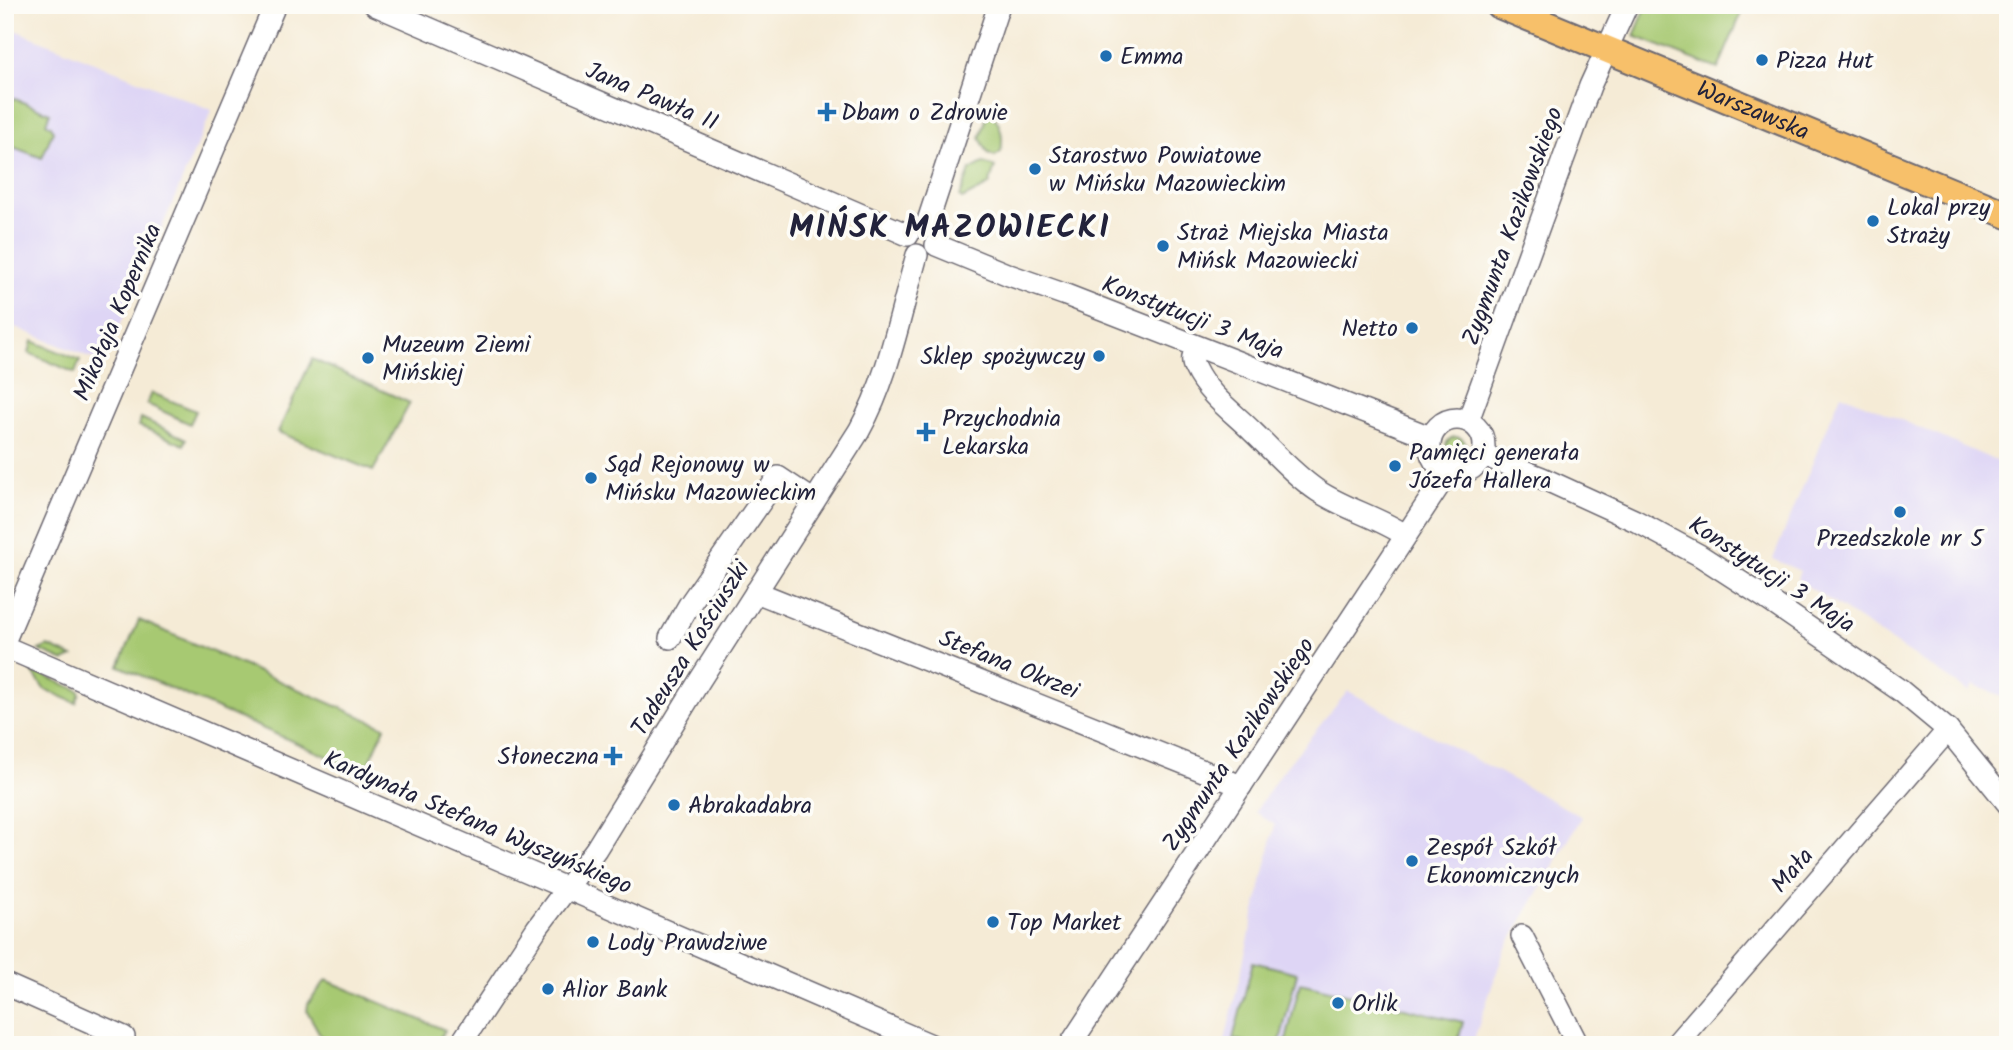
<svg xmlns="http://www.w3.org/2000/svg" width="2013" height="1050" viewBox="0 0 2013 1050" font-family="Kalam,sans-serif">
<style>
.built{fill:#ded5f5}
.green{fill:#a7c972;stroke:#647656;stroke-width:2}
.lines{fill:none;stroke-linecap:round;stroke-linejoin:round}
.minor-casing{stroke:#6c6871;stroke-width:24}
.major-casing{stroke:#6c6871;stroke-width:30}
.minor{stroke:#fff;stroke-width:21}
.major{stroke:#f7c06b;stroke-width:26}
.poi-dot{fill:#1f6fb2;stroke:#fdfcf7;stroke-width:2.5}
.labels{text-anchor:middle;stroke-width:7;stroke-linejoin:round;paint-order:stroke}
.poi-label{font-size:24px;fill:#22223b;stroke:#fdfcf7;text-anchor:start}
.street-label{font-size:24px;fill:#22223b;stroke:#fdfcf7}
.district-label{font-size:32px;font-weight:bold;letter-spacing:2px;fill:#22223b;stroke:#fdfcf7}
</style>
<rect width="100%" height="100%" fill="#fdfcf7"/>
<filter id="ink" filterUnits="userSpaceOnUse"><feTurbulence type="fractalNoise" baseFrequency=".0143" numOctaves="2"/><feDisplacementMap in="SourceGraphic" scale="14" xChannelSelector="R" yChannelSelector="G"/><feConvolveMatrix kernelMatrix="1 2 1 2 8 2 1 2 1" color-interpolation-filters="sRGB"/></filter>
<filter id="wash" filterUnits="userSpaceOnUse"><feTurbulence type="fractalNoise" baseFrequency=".00686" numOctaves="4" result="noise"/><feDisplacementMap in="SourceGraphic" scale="28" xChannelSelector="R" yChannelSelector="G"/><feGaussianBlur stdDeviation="1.57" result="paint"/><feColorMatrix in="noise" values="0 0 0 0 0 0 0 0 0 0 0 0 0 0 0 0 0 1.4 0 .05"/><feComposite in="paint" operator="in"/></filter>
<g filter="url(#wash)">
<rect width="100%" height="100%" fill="#f5ebd6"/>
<g class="built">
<path d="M 5,26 L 212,110 L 104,363 L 5,323 Z"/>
<path d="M 1841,394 L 2008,466 L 2008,684 L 2002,696 L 1973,685 L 1969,692 L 1797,579 L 1800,571 L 1773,559 Z"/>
<path d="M 1348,691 L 1582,817 L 1504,951 L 1472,1045 L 1224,1045 L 1275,825 L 1255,812 L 1281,773 Z"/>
</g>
<g class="green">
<path d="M 1647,5 L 1745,5 L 1718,69 L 1634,36 Z"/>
<path d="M 5,95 L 50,113 L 46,123 L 51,126 L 53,131 L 42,158 L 5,144 Z"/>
<path d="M 989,110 C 1001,123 1004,135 1001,152 L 995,156 L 988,153 L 980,138 Z"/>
<path d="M 983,163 L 995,167 L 989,185 L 962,199 L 960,197 L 970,170 Z"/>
<path d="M 32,341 L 80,360 L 75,373 L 29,353 Z"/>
<path d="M 312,359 L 410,403 L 373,471 L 278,432 Z"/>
<path d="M 152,393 L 196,411 L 190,424 L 147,404 Z"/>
<path d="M 141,418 L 186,439 L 184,445 L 139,426 Z"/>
<circle cx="1456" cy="447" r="10"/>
<path d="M 139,620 L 385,727 L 365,773 L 119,666 Z"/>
<path d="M 48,646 L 73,657 L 64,661 L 39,650 Z"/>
<path d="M 31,670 L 78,690 L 80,693 L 76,703 L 44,689 Z"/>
<path d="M 1253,962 L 1297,973 L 1279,1045 L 1257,1045 L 1233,1039 Z"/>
<path d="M 326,980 L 445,1030 L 435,1045 L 326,1045 L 307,1011 L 308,1004 Z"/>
<path d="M 1300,983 L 1463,1022 L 1457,1045 L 1285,1045 Z"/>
</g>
</g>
<g filter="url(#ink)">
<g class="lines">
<defs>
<g id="minor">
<path d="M 375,5 L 908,235"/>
<path d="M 926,227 L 999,5"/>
<path d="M 936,245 L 1009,275 L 1066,295 L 1430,437"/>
<path d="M 1196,348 C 1193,355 1191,361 1195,368 C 1207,394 1234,413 1253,432 C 1274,452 1294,475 1318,491 C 1345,509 1378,517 1405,535"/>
<circle cx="1457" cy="446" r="27"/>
<path d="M 1468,421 L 1590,86 L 1627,5"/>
<path d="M 1483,455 L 1542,478 L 1636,521 L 1699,555 L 1767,599 L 1901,691 L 1948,730 L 2008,804"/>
<path d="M 756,592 L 1241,786"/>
<path d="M 670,638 L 689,605 L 778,477 L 814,501"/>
<path d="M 5,640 L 275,5"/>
<path d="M 5,647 L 931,1045"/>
<path d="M 1522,936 L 1578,1045"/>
<path d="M 5,984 L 124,1037"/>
<path d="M 460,1045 L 537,928 L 596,849 L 700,680 L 859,431 C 889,377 900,314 917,255"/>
<path d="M 1070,1045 L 1448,472"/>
<path d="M 1675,1045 L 1948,730"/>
</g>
<g id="major">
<path id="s1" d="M 1499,5 L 2008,215"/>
</g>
</defs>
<use href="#minor" class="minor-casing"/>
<use href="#major" class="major-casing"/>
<use href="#minor" class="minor"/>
<use href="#major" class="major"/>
</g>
</g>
<g class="poi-dot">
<circle cx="1106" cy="56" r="7"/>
<circle cx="1762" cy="60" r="7"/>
<path d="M823.5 101.5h7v7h7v7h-7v7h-7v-7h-7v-7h7z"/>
<circle cx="1035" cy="169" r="7"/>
<circle cx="1873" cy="221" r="7"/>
<circle cx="1163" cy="246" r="7"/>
<circle cx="1412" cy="328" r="7"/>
<circle cx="1099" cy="356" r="7"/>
<circle cx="368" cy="358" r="7"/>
<path d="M922.5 421.5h7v7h7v7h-7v7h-7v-7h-7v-7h7z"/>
<circle cx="1395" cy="466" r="7"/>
<circle cx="591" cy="478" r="7"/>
<circle cx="1900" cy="512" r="7"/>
<path d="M609.5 745.5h7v7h7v7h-7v7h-7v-7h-7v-7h7z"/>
<circle cx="674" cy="805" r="7"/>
<circle cx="1412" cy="861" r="7"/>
<circle cx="993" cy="922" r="7"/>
<circle cx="593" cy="942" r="7"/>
<circle cx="548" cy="989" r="7"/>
<circle cx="1338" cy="1003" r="7"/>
</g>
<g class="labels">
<g class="poi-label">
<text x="1120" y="64">Emma</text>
<text x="1776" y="68">Pizza Hut</text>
<text x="841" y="120">Dbam o Zdrowie</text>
<text x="1049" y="163">Starostwo Powiatowe<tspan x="1049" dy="28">w Mińsku Mazowieckim</tspan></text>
<text x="1887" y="215">Lokal przy<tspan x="1887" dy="28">Straży</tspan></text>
<text x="1177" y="240">Straż Miejska Miasta<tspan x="1177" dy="28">Mińsk Mazowiecki</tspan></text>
<text x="1398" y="336" text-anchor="end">Netto</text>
<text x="382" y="352">Muzeum Ziemi<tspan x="382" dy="28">Mińskiej</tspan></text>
<text x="1085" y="364" text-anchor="end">Sklep spożywczy</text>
<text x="942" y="426">Przychodnia<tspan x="942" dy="28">Lekarska</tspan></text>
<text x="1409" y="460">Pamięci generała<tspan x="1409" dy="28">Józefa Hallera</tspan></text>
<text x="605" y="472">Sąd Rejonowy w<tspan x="605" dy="28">Mińsku Mazowieckim</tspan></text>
<text x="1900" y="546" text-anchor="middle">Przedszkole nr 5</text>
<text x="599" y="764" text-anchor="end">Słoneczna</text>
<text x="688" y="813">Abrakadabra</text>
<text x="1426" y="855">Zespół Szkół<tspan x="1426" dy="28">Ekonomicznych</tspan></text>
<text x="1007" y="930">Top Market</text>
<text x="607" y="950">Lody Prawdziwe</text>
<text x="562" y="997">Alior Bank</text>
<text x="1352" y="1011">Orlik</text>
</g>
<g class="street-label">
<text transform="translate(652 96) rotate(23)" y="8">Jana Pawła II</text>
<text dy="8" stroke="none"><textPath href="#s1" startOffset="275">Warszawska</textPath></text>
<text transform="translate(1512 226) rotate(-70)" y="8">Zygmunta Kazikowskiego</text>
<text transform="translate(117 312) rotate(-67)" y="8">Mikołaja Kopernika</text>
<text transform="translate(1193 317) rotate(21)" y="8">Konstytucji 3 Maja</text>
<text transform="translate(1772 574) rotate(33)" y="8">Konstytucji 3 Maja</text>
<text transform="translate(690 648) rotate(-58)" y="8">Tadeusza Kościuszki</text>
<text transform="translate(1009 664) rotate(22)" y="8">Stefana Okrzei</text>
<text transform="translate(1238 744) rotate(-56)" y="8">Zygmunta Kazikowskiego</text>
<text transform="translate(478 822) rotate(23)" y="8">Kardynała Stefana Wyszyńskiego</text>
<text transform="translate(1792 870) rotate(-49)" y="8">Mała</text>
</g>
<g class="district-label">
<text x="950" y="237">MIŃSK MAZOWIECKI</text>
</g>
</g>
<rect width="2013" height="1050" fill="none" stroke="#fdfcf7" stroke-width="28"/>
</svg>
